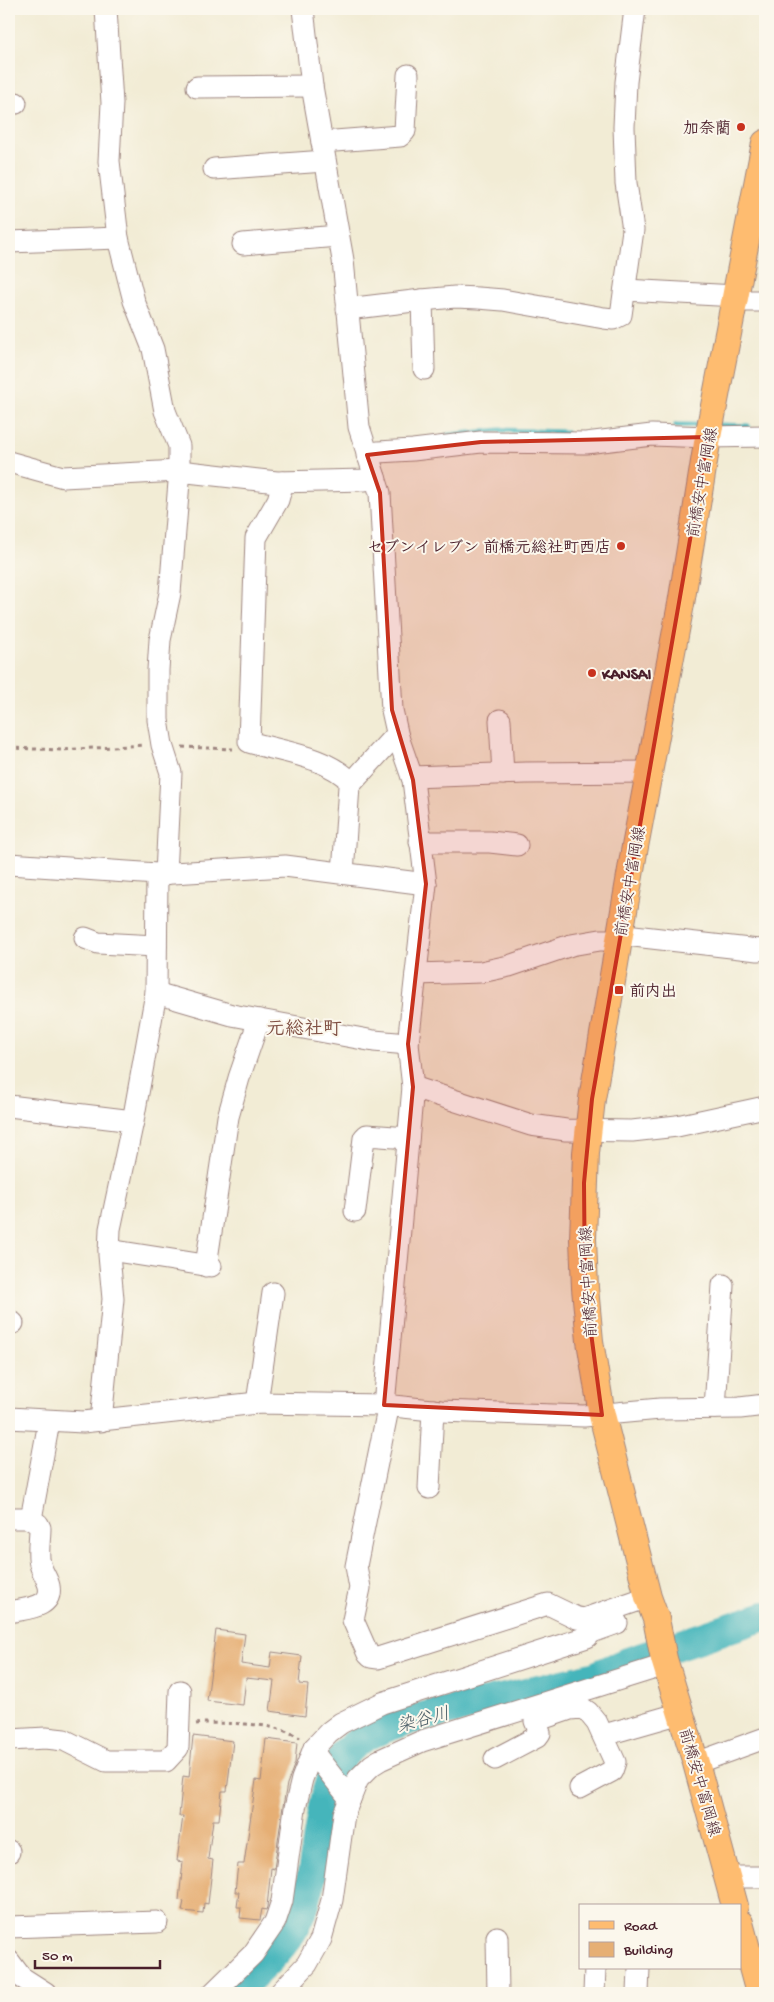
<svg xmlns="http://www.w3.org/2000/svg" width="774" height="2002" viewBox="0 0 774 2002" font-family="'Gochi Hand','Klee One',sans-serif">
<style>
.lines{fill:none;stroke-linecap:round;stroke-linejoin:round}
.stream{stroke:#45b5bb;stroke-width:5}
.river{stroke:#45b5bb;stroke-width:30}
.building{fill:#e6af74}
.minor-casing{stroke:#9e8680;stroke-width:23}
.major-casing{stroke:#9e8680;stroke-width:28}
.path{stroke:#9e8680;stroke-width:3;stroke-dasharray:4 4;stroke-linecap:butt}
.minor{stroke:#fff;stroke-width:21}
.major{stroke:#febc70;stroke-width:26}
.marked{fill:#c8321e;fill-opacity:0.2;stroke:#c8321e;stroke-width:4;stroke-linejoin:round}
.poi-dot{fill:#c8321e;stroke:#fbf7ec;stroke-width:2}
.labels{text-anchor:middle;stroke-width:4;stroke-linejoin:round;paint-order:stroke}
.poi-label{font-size:16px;font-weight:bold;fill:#4a1f2b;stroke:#fbf7ec;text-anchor:end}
.street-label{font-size:16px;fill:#4a1f2b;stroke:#fbf7ec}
.water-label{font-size:18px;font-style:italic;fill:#485b65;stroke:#fbf7ec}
.quarter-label{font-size:19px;font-weight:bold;fill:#815145;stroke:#fbf7ec}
</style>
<rect width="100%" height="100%" fill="#fbf7ec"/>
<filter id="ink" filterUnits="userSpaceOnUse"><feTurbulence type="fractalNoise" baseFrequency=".02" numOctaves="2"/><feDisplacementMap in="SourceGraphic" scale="10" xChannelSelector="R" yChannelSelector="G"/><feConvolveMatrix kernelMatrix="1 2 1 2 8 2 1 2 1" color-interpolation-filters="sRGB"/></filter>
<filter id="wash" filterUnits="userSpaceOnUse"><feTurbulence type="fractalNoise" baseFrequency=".0096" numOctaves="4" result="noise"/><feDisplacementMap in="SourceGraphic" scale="20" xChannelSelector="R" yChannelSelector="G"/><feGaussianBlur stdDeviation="1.12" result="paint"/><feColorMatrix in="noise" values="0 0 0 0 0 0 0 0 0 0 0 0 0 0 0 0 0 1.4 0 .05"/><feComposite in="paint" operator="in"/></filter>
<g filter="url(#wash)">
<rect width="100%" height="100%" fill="#f2ecd5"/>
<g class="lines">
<g class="stream">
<path d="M 676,425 L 703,425"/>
<path d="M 719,425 L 748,426"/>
<path d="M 447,435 L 500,430 L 566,432"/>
</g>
<path class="river" d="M 235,1993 C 256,1972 282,1951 296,1925 C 323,1876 311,1787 349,1749 C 376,1723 438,1714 474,1705 C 514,1696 555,1686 596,1676 L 625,1663 L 765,1616"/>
</g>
<g id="blocks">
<g class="building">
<path d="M 216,1630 L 245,1634 L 241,1664 L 270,1668 L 272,1652 L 302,1656 L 299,1684 L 308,1685 L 305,1716 L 270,1711 L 274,1681 L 246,1678 L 243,1705 L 207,1701 Z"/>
<path d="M 193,1736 L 233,1741 L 227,1791 L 222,1791 L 219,1820 L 213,1820 L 208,1859 L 213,1860 L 208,1904 L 204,1903 L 203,1913 L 182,1911 L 184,1901 L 179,1900 L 183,1862 L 177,1861 L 183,1816 L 179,1816 L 183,1776 L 189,1777 Z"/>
<path d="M 266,1739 L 297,1743 L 295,1763 L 287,1784 L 283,1806 L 274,1869 L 271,1868 L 267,1907 L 266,1910 L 262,1909 L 260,1920 L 240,1918 L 241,1907 L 237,1907 L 239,1892 L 235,1892 L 238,1864 L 244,1864 L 256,1780 L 261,1781 Z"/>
</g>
</g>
</g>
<g filter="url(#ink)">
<use href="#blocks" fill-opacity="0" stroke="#9e8680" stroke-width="1"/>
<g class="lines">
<defs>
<g id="minor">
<path d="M 106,9 L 112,103 L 109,161 L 118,238 L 134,301 L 153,349 L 165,411 L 179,446 L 179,482 L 170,593 L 160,640 L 158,670 L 158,720 L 162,745 L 171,773 L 166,874"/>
<path d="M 303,9 L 312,86 L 343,260 L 359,427 L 380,493 L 392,710 L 398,737 L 413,780 L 426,884 L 408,1044 L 413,1087 L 384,1405 L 387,1414 L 356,1566 L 360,1588 L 353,1620 L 368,1654 L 371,1657 L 378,1658 L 548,1604 L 577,1618 L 584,1619 L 648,1597"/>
<path d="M 197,87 L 312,86"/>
<path d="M 9,103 L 16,103"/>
<path d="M 322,142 L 400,136 L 405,131 L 408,75"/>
<path d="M 214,169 L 325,161"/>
<path d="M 9,242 L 118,238"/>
<path d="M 243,244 L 338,236"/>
<path d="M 625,290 L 736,296"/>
<path d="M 422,300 L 424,369"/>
<path d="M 735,301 L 765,301"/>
<path d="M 347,309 L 422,300 L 455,297 L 478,298 L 503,300 L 604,318 L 613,319 L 621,315 L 633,230 L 626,183 L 624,127 L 626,82 L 635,9"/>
<path d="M 367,455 L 378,452 L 413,450 L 481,442 L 586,443 L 652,435 L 708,437 L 765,436"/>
<path d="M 9,462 L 63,477 L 179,471 L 277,482 L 365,480 L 375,477"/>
<path d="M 283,482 L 278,500 L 256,538 L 249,742 C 282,752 326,756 351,782"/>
<path d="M 500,720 L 503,774"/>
<path d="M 412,777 L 526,773 L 649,772"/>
<path d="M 420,842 L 490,842 L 517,845"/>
<path d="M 9,864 L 157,874 L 285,866 L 426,884"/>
<path d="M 343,873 L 349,786 L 390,741 L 398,737"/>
<path d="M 619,933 L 634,936 L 758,950 L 765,949"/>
<path d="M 85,938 L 98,943 L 156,946"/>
<path d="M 416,974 L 481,972 L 509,966 L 571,945 L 600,940 L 618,940"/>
<path d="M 156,993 L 232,1015 L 374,1041 L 408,1044"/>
<path d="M 413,1087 L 531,1125 L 566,1130 L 632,1131 L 677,1126 L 765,1107"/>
<path d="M 9,1106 L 133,1121"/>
<path d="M 355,1211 L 364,1138 L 367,1135 L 408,1138"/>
<path d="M 109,1250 L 211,1266"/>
<path d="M 206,1266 L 228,1117 L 239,1078 L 259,1020"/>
<path d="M 9,1322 L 13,1323"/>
<path d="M 257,1403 L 273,1293"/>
<path d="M 715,1408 L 723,1285"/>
<path d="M 9,1418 L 83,1422 L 257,1403 L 384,1405 L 441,1411 L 584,1416 L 660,1409 L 740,1408 L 765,1405"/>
<path d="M 101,1421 L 113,1299 L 109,1255 L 110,1229 L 133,1121 L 156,993 L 157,874"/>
<path d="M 429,1488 L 433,1410"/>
<path d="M 9,1518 L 28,1518 L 38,1524 L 40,1528 C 40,1539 37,1554 40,1564 C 42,1572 47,1578 49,1586 C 53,1609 25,1608 9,1612"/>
<path d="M 31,1519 L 49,1422"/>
<path d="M 604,1735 L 681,1713"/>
<path d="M 9,1740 L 46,1738 L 64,1740 L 106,1761 L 166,1761 L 178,1748 L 180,1691"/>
<path d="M 314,1748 L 317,1757 L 350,1799"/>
<path d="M 495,1759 L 537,1737 L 540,1733 L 535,1721 L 570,1709 L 582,1708 L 588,1712 L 597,1723 L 615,1762 L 612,1771 L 580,1788"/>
<path d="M 696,1763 L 765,1738"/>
<path d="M 9,1851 L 9,1852"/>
<path d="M 728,1879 L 736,1877 L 765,1877"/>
<path d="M 9,1927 L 157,1922"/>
<path d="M 497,1937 L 498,1993"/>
<path d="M 9,1961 L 21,1977 L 46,1993"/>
<path d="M 213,1993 L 253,1954 L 275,1922 L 282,1901 L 295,1808 L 302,1779 L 314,1748 L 329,1732 L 341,1723 L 382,1703 L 587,1637 L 592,1632 L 617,1623"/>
<path d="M 280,1993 L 307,1964 L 321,1939 L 332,1900 L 344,1814 L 358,1779 L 372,1765 L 380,1760 L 422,1741 L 665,1665"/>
<path d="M 594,1993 L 595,1968"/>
<path d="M 638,1993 L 639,1968"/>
</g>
<g id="major">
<path d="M 735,1906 L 696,1763 L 664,1659 L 656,1619 L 648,1597 L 602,1415 L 590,1341 L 585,1288 L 583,1239 L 586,1153 L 592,1099 L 634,852 L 681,604 L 708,437 L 765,143"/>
<path d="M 740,1923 L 759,1993"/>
</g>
</defs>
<use href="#minor" class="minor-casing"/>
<use href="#major" class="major-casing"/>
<g class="path">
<path d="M 182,747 L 233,749"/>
<path d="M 9,748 L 62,750 L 144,745"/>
<path d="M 196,1724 L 203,1723 C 234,1724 272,1721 300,1738"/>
</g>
<use href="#minor" class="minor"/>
<use href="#major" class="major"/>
</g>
</g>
<path class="marked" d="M 708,437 L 592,1099 L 584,1183 L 585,1288 L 602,1415 L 384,1405 L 413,1087 L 408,1044 L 426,884 L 413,780 L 392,710 L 380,493 L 367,455 L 481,442 Z"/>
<g class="poi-dot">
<circle cx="741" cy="127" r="5"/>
<circle cx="621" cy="546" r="5"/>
<circle cx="592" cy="673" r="5"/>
<rect x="614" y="985" width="10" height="10" rx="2.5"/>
</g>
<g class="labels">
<g class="poi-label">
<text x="731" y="133">加奈藺</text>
<text x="611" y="552">セブンイレブン 前橋元総社町西店</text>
<text x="602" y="679" text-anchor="start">KANSAI</text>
<text x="629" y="996" text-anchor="start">前内出</text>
</g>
<g class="street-label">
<text transform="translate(701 482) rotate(-80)" y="6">前橋安中富岡線</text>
<text transform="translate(629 881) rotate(-80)" y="6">前橋安中富岡線</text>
<text transform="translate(587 1282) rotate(-93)" y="6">前橋安中富岡線</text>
<text transform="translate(701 1782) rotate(74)" y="6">前橋安中富岡線</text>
</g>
<g class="water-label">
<text transform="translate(423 1719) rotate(-15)" y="6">染谷川</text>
</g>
<g class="quarter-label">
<text x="304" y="1034">元総社町</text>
</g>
</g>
<rect width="774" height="2002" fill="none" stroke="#fbf7ec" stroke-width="30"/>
<rect x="579" y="1904" width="162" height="65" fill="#fbf7ec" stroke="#b4a19f"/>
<rect x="589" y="1921" width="25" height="8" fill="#febc70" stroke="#b4a19f"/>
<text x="624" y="1930" font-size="15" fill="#4a1f2b">Road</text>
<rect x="589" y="1942" width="25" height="15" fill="#e6af74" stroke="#b4a19f"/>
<text x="624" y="1954" font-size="15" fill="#4a1f2b">Building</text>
<path d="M35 1960v8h125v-8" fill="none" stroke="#4a1f2b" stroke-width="2.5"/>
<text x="42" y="1960" font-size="15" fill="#4a1f2b" stroke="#fbf7ec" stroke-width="4" paint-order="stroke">50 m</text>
</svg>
